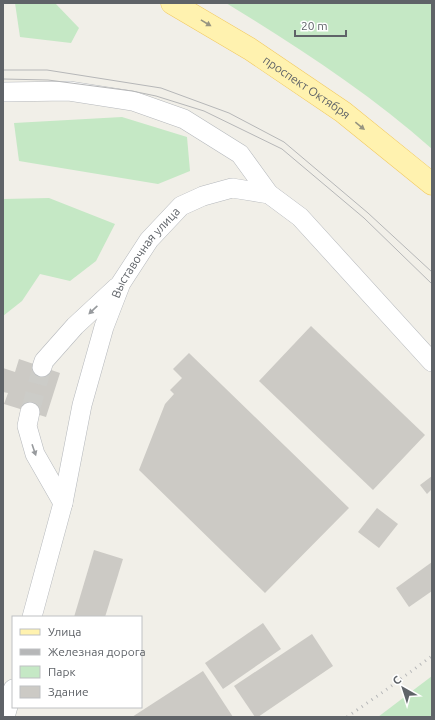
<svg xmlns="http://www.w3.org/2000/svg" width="435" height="720" viewBox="0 0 435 720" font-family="Ubuntu,sans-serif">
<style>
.green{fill:#c5e8c5}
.building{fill:#cccac5}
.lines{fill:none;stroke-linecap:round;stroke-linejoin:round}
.minor-tunnel{stroke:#ccccc8;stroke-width:19;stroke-dasharray:19 10;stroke-linecap:butt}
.minor-casing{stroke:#b5b8bc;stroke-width:20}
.major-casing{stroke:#f2c960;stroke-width:23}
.minor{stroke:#fff;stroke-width:19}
.major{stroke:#fff2af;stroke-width:22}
.tram{stroke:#b6b7b8;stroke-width:1}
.rail{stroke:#b6b7b8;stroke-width:3;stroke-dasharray:1 5;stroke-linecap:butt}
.oneway{fill:#979581}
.oneway2{fill:#979a9d}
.labels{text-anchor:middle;stroke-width:4;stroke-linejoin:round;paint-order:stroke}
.street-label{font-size:12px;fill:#5f6368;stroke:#fff}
</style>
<rect width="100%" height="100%" fill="#f1efe8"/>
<g class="green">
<path d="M 15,3 L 55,3 L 79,28 L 71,43 L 20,37 Z"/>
<path d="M 226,3 L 432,3 L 432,149 C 369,93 298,47 226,3 Z"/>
<path d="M 122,117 L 187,137 L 190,171 L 158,184 L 19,161 L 14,123 Z"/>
<path d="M 49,198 L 115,224 L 96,261 L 70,281 L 40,274 L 22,301 L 3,316 L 3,199 Z"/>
<path d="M 432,676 L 432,717 L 378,717 Z"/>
</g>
<g class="building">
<path d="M 311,326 L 425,435 L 373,490 L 259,381 Z"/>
<path d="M 189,353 L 349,508 L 265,593 L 139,470 L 165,404 L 174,394 L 170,390 L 182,378 L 173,369 Z"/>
<path d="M 19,359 L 60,373 L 46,417 L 4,404 L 8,393 L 3,392 L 3,368 L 15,372 Z"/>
<path d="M 432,476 L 432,491 L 431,490 L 427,494 L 420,485 Z"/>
<path d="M 377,508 L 398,524 L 379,548 L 358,532 Z"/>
<path d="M 94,550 L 123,559 L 105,617 L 74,617 Z"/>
<path d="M 432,562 L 432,591 L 409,607 L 396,588 Z"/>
<path d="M 263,623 L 281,649 L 223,689 L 205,663 Z"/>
<path d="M 312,634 L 333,666 L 258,717 L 255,717 L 234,686 Z"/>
<path d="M 203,671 L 233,717 L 132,717 Z"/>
</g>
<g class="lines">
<path class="minor-tunnel" d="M 30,412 L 42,367"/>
<defs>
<g id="minor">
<path d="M 3,92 L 69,91 L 133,101 L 184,119 L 240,154 L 269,194"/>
<path d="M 42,367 L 44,361 L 75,326 L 117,287"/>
<path d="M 30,412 L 27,426 L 35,454 L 63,503"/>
<path id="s1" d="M 32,617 L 63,503 L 82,405 L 104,327 L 121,283 L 149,240 L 181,206 L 203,196 L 232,188 L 269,194 L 300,217 L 432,362"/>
<path d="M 5,717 L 13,689"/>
</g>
<g id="major">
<path id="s2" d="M 172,3 L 250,49 L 343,112 L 432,184"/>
</g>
</defs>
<use href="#minor" class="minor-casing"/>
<use href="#major" class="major-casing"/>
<use href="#minor" class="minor"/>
<use href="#major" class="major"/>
<g class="tram">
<path d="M 3,70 L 47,70 L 161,88 L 229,113 L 284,142 L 368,213 L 432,272"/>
<path d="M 3,79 L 48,80 L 132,91 L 156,96 L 204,111 L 282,149 L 364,218 L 432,284"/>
</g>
<path class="rail" d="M 347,717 L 383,692 L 432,656"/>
</g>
<defs><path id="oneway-solid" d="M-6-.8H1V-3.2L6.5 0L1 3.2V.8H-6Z"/></defs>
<g class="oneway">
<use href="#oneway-solid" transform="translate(206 23) rotate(31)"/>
<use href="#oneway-solid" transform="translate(360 126) rotate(39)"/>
</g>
<g class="oneway2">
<use href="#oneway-solid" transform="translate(93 310) rotate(137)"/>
<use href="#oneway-solid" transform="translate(34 450) rotate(71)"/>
</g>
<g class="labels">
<g class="street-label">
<text dy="4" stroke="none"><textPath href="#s2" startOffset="159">проспект Октября</textPath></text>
<text dy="4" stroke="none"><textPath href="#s1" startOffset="385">Выставочная улица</textPath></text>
</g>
</g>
<rect width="435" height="720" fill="none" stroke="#5f6368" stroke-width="8"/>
<rect x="12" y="616" width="130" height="92" fill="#ffffff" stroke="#bfc1c3"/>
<rect x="20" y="629" width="20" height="6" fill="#fff2af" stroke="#bfc1c3"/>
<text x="48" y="636" font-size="12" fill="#5f6368">Улица</text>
<rect x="20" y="649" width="20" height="6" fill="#b6b7b8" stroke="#bfc1c3"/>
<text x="48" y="656" font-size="12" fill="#5f6368">Железная дорога</text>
<rect x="20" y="666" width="20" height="12" fill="#c5e8c5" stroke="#bfc1c3"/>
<text x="48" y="676" font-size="12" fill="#5f6368">Парк</text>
<rect x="20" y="686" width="20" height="12" fill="#cccac5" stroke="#bfc1c3"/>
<text x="48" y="696" font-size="12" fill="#5f6368">Здание</text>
<g transform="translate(403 688) rotate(321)" stroke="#ffffff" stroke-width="3" paint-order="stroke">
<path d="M0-3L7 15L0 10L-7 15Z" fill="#5f6368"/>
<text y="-6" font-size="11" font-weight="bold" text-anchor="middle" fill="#5f6368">С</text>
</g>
<path d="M295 30v6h51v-6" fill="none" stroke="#5f6368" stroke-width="2"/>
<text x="301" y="30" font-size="12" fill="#5f6368" stroke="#ffffff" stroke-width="3" paint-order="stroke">20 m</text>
</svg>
